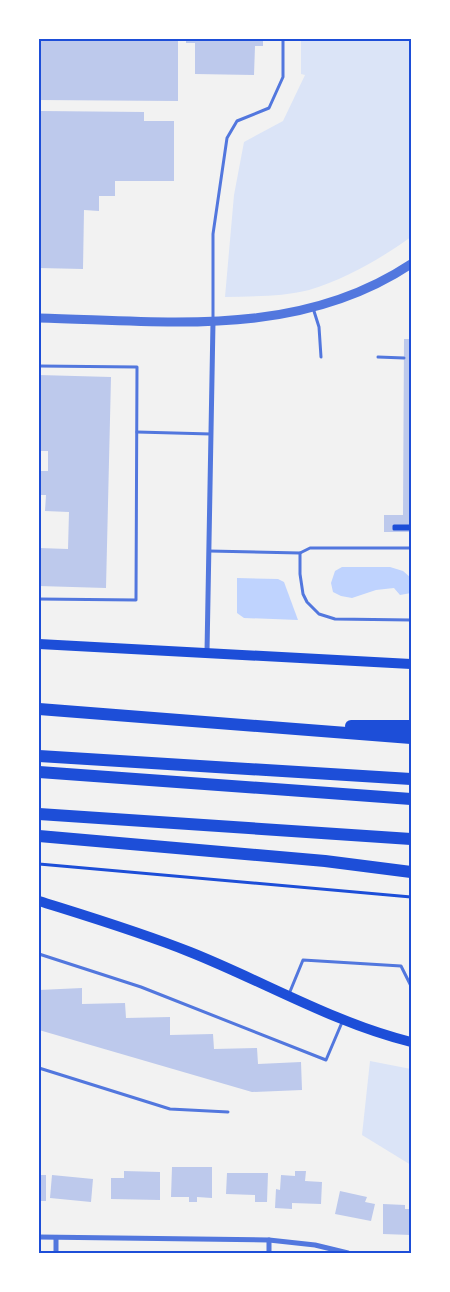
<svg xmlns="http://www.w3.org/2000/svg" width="450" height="1292" viewBox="0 0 450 1292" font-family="Mulish,sans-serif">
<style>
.green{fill:#dbe4f7}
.water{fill:#bfd3fe}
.building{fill:#bdc9ec}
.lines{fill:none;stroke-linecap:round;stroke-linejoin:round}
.path{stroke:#1d4ed8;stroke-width:3}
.service{stroke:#5277de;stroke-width:3}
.minor{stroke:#5277de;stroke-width:5}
.tertiary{stroke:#5277de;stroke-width:9}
.secondary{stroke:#1d4ed8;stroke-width:10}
.motorway{stroke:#1d4ed8;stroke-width:12}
.neatline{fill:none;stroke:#1d4ed8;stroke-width:2}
</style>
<rect width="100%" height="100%" fill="#f2f2f2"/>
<g class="green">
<path d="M 301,39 L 411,39 L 411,237 C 380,259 346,279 309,290 C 282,297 253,296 225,297 L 234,195 L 244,142 L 283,121 L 305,75 L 301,74 Z"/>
<path d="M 370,1061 L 411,1069 L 411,1165 L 362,1135 Z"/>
</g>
<g class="water">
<path d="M 342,567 L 390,567 L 403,571 L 411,578 L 411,593 L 400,595 L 394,588 L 376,590 L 352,598 L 341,596 L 333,592 L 331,583 L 335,571 Z"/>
<path d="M 237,578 L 278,579 L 284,582 L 298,620 L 244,618 L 237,613 Z"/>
</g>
<g class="building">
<path d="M 39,39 L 178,39 L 178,101 L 39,100 Z"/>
<path d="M 186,39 L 263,39 L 263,46 L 255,46 L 254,75 L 195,74 L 195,43 L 186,43 Z"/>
<path d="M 41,111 L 144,112 L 144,121 L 174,121 L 174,181 L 115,181 L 115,196 L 99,196 L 99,211 L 84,210 L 83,269 L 39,268 L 39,136 L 41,137 Z"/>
<path d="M 404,339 L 411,339 L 411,532 L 384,532 L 384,515 L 403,515 Z"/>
<path d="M 39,375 L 111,377 L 106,588 L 39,586 L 39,548 L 68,549 L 69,512 L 45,511 L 46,495 L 39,495 L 39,471 L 48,471 L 48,451 L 39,451 Z"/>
<path d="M 82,988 L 82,1004 L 125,1003 L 126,1018 L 170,1017 L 170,1035 L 213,1034 L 214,1049 L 257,1048 L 258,1064 L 301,1062 L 302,1090 L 252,1092 L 39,1030 L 39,990 Z"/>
<path d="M 172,1167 L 212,1167 L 212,1198 L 197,1197 L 197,1202 L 189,1202 L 189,1197 L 171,1197 Z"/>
<path d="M 124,1171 L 160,1172 L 160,1200 L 111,1199 L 111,1178 L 124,1178 Z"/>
<path d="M 295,1171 L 306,1171 L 305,1181 L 322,1182 L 321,1204 L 292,1203 L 292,1209 L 275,1208 L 276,1189 L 280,1190 L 281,1175 L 295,1176 Z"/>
<path d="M 227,1173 L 268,1173 L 267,1202 L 255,1202 L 255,1195 L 226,1194 Z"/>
<rect x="39" y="1175" width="7" height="26"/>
<path d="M 52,1175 L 93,1179 L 91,1202 L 50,1198 Z"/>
<path d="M 340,1191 L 367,1197 L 365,1202 L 375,1204 L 371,1221 L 335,1214 Z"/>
<path d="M 383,1204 L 405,1205 L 405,1209 L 411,1209 L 411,1235 L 383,1234 Z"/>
</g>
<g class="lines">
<g class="path">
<path d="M 411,526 L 394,526 L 394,529 L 411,529"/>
<path d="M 39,864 L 411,897"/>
</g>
<g class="service">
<path d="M 313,308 L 319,327 L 321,357"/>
<path d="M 213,319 L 213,234 L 227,138 L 237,121 L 269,108 L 283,77 L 283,39"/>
<path d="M 378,357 L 404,358"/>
<path d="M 39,366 L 137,367 L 136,600 L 39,599"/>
<path d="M 137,432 L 211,434"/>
<path d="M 209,551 L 300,553 L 310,548 L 411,548"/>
<path d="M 300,553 L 300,574 L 303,594 L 307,602 L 319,614 L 335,619 L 411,620"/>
<path d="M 39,954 L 141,987 L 326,1060 L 343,1020"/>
<path d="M 289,994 L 303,960 L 401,966 L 411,986"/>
<path d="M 39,1068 L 170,1109 L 228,1112"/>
</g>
<g class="minor">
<path d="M 207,652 L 213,322"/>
<path d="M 39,1237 L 269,1240 L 315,1245 L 348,1253"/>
<path d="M 56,1238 L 56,1253"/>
<path d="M 269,1240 L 269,1253"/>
</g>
<path class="tertiary" d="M 39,318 C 167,321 298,339 411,264"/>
<g class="secondary">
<path d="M 39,644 L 411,664"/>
<path d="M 39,901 C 90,917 140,932 190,952 C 263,981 334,1023 411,1042"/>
</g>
<g class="motorway">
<path d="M 39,709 L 411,738"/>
<path d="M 351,726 L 411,726"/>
<path d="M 39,756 L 411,779"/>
<path d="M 39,772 L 411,799"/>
<path d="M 39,814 L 411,839"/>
<path d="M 39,836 L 325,861 L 411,872"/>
</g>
</g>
<rect width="450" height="1292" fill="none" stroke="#ffffff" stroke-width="80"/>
<rect x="40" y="40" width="370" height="1212" class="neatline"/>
</svg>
